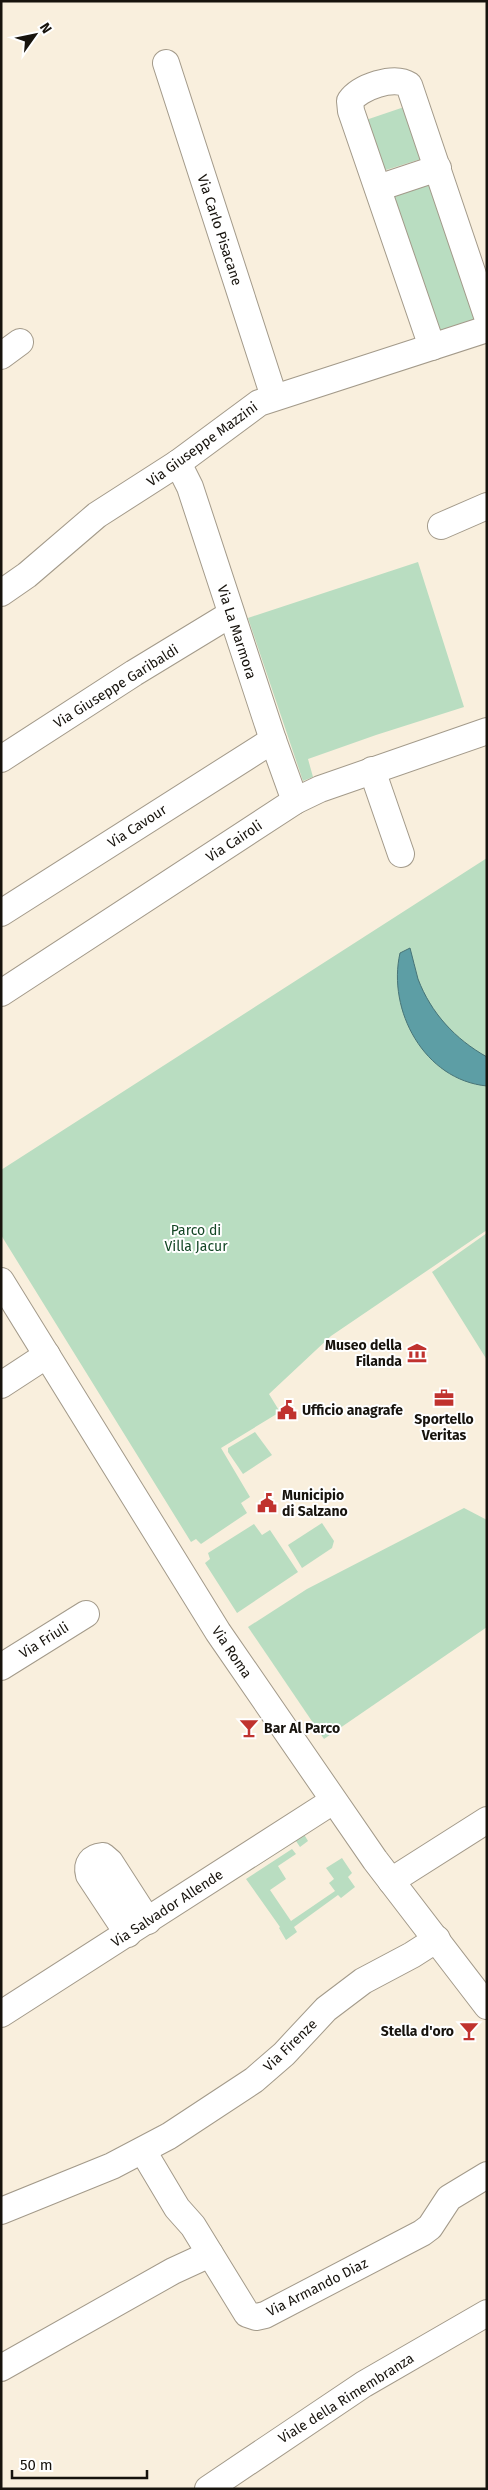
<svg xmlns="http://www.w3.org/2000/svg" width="488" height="2490" viewBox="0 0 488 2490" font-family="'Fira Sans',sans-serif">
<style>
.green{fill:#b9ddc1}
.water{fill:#5d9ea5;stroke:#487477}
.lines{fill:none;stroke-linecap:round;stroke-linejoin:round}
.minor-casing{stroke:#a39a8a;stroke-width:28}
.minor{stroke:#fff;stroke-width:26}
.labels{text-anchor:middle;stroke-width:4;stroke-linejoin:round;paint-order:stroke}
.street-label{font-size:14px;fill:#17130d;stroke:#fff}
.park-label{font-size:14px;fill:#134625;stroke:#fff}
.poi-label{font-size:14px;font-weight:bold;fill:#17130d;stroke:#fff;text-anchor:start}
</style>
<rect width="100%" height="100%" fill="#f9efdd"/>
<g class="green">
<path d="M 410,105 L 421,159 L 386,170 L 376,166 L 360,122 Z"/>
<path d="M 427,175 L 481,311 L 475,322 L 438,335 L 391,188 Z"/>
<path d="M 418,562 L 464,707 L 376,735 L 308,759 L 313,777 L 303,781 L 248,618 Z"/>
<path d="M 487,858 L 487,1230 L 331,1336 L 269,1394 L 280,1412 L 221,1448 L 250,1497 L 241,1503 L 247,1513 L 201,1544 L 196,1539 L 191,1542 L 1,1235 L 1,1170 Z"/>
<path d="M 487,1233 L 487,1360 L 432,1272 Z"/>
<path d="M 255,1432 L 272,1455 L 243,1474 L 228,1452 L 228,1448 Z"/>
<path d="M 464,1508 L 487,1520 L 487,1627 L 324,1739 L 248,1627 L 307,1589 Z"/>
<path d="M 322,1523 L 334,1541 L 332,1548 L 302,1568 L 288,1545 Z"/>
<path d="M 254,1524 L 262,1535 L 270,1530 L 298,1572 L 237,1613 L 205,1563 L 210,1559 L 208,1553 Z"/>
<path d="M 302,1831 L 308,1841 L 300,1847 L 296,1841 L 232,1882 L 230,1878 Z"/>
<path d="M 292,1849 L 296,1854 L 278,1866 L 286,1879 L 270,1890 L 291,1921 L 335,1891 L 329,1883 L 334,1879 L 326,1868 L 342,1858 L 352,1873 L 348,1877 L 355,1887 L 341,1898 L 338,1895 L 294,1927 L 297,1932 L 286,1940 L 279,1928 L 280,1927 L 246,1879 Z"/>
</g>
<path class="water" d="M 410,948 C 413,958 415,969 418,979 C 431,1013 455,1039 487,1057 L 487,1086 C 424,1080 387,1010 400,953 Z"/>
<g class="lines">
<defs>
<g id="minor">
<path d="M 166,63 L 274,397"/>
<path d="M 378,188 L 438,168"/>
<path d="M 432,347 L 351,111 L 350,101 C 360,87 394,75 409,85 L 487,316"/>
<path d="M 1,356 L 20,342"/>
<path d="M 178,463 L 190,487 L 273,740 L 295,801"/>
<path d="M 441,526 L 487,506"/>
<path d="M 1,593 L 27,575 L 97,515 L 178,463 L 259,403 L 487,329"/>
<path d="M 1,759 L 134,673 L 231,614"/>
<path d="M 372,770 L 401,854"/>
<path d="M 1,913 L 273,740"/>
<path d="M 1,993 L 295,801 L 320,789 L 487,731"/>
<path d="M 1,1281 L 218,1632 L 375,1860 L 487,2006"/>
<path d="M 1,1385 L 47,1355"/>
<path d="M 1,1667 L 86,1614"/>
<path d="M 391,1881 L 487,1820"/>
<path d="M 128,1934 L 89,1875 C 86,1864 91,1857 103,1856 L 110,1862 L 148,1921"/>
<path d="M 1,2014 L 333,1801"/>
<path d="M 143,2151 L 177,2208 L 193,2226 L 247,2314 L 256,2317 L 265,2315 L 422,2233 L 430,2227 L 449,2198 L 487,2175"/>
<path d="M 1,2211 L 112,2166 L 169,2136 L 254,2080 L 284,2054 L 326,2009 L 363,1981 L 412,1955 L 437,1939"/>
<path d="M 1,2368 L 173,2271 L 210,2254"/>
<path d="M 208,2489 L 364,2384 L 487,2313"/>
</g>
</defs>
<use href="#minor" class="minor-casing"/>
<use href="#minor" class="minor"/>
</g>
<defs>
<symbol id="museum-bare" viewBox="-9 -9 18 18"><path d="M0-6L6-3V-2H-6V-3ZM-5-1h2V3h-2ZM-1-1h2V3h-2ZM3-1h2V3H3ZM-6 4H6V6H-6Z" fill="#c0322e" stroke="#fff" stroke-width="2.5" paint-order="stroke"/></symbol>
<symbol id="office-bare" viewBox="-9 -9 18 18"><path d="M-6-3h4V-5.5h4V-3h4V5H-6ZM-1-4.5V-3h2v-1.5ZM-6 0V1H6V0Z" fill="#c0322e" stroke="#fff" stroke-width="2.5" paint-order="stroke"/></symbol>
<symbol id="civic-bare" viewBox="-9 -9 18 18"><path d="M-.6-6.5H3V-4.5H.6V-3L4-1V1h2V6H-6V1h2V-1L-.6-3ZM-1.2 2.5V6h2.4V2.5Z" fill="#c0322e" stroke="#fff" stroke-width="2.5" paint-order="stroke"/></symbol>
<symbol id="bar-bare" viewBox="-9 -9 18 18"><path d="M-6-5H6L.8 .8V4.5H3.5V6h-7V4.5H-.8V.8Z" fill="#c0322e" stroke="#fff" stroke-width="2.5" paint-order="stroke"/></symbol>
</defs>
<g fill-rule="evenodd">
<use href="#museum-bare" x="403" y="1339" width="28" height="28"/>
<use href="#office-bare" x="430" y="1384" width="28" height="28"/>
<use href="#civic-bare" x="273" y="1396" width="28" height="28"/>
<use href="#civic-bare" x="253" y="1489" width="28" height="28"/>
<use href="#bar-bare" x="235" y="1714" width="28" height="28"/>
<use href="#bar-bare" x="455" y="2017" width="28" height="28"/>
</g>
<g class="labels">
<g class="street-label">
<text transform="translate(220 230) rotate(72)" y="5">Via Carlo Pisacane</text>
<text transform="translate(202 444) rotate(-36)" y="5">Via Giuseppe Mazzini</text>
<text transform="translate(237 632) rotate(72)" y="5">Via La Marmora</text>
<text transform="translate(116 686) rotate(-32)" y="5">Via Giuseppe Garibaldi</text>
<text transform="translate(137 826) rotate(-33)" y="5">Via Cavour</text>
<text transform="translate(234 841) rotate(-33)" y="5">Via Cairoli</text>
<text transform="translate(44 1640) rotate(-32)" y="5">Via Friuli</text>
<text transform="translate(232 1652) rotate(56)" y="5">Via Roma</text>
<text transform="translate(167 1908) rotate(-33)" y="5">Via Salvador Allende</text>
<text transform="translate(290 2045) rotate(-44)" y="5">Via Firenze</text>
<text transform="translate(317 2287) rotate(-27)" y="5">Via Armando Diaz</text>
<text transform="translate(346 2398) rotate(-32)" y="5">Viale della Rimembranza</text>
</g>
<g class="park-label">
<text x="196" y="1235">Parco di<tspan x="196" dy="16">Villa Jacur</tspan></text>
</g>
<g class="poi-label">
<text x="402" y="1350" text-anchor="end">Museo della<tspan x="402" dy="16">Filanda</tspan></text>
<text x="302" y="1415">Ufficio anagrafe</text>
<text x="444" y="1424" text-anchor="middle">Sportello<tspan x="444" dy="16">Veritas</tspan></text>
<text x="282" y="1500">Municipio<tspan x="282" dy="16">di Salzano</tspan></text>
<text x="264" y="1733">Bar Al Parco</text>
<text x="454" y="2036" text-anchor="end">Stella d'oro</text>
</g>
</g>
<rect width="488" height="2490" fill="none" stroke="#17130d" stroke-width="5"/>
<g transform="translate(35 35) rotate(57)" stroke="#ffffff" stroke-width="4" paint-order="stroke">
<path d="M0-4L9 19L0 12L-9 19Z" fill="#17130d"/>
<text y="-8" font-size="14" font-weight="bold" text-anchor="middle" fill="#17130d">N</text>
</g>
<path d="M12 2470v8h135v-8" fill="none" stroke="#17130d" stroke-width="2.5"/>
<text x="20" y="2470" font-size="15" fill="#17130d" stroke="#ffffff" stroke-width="4" paint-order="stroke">50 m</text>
</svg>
